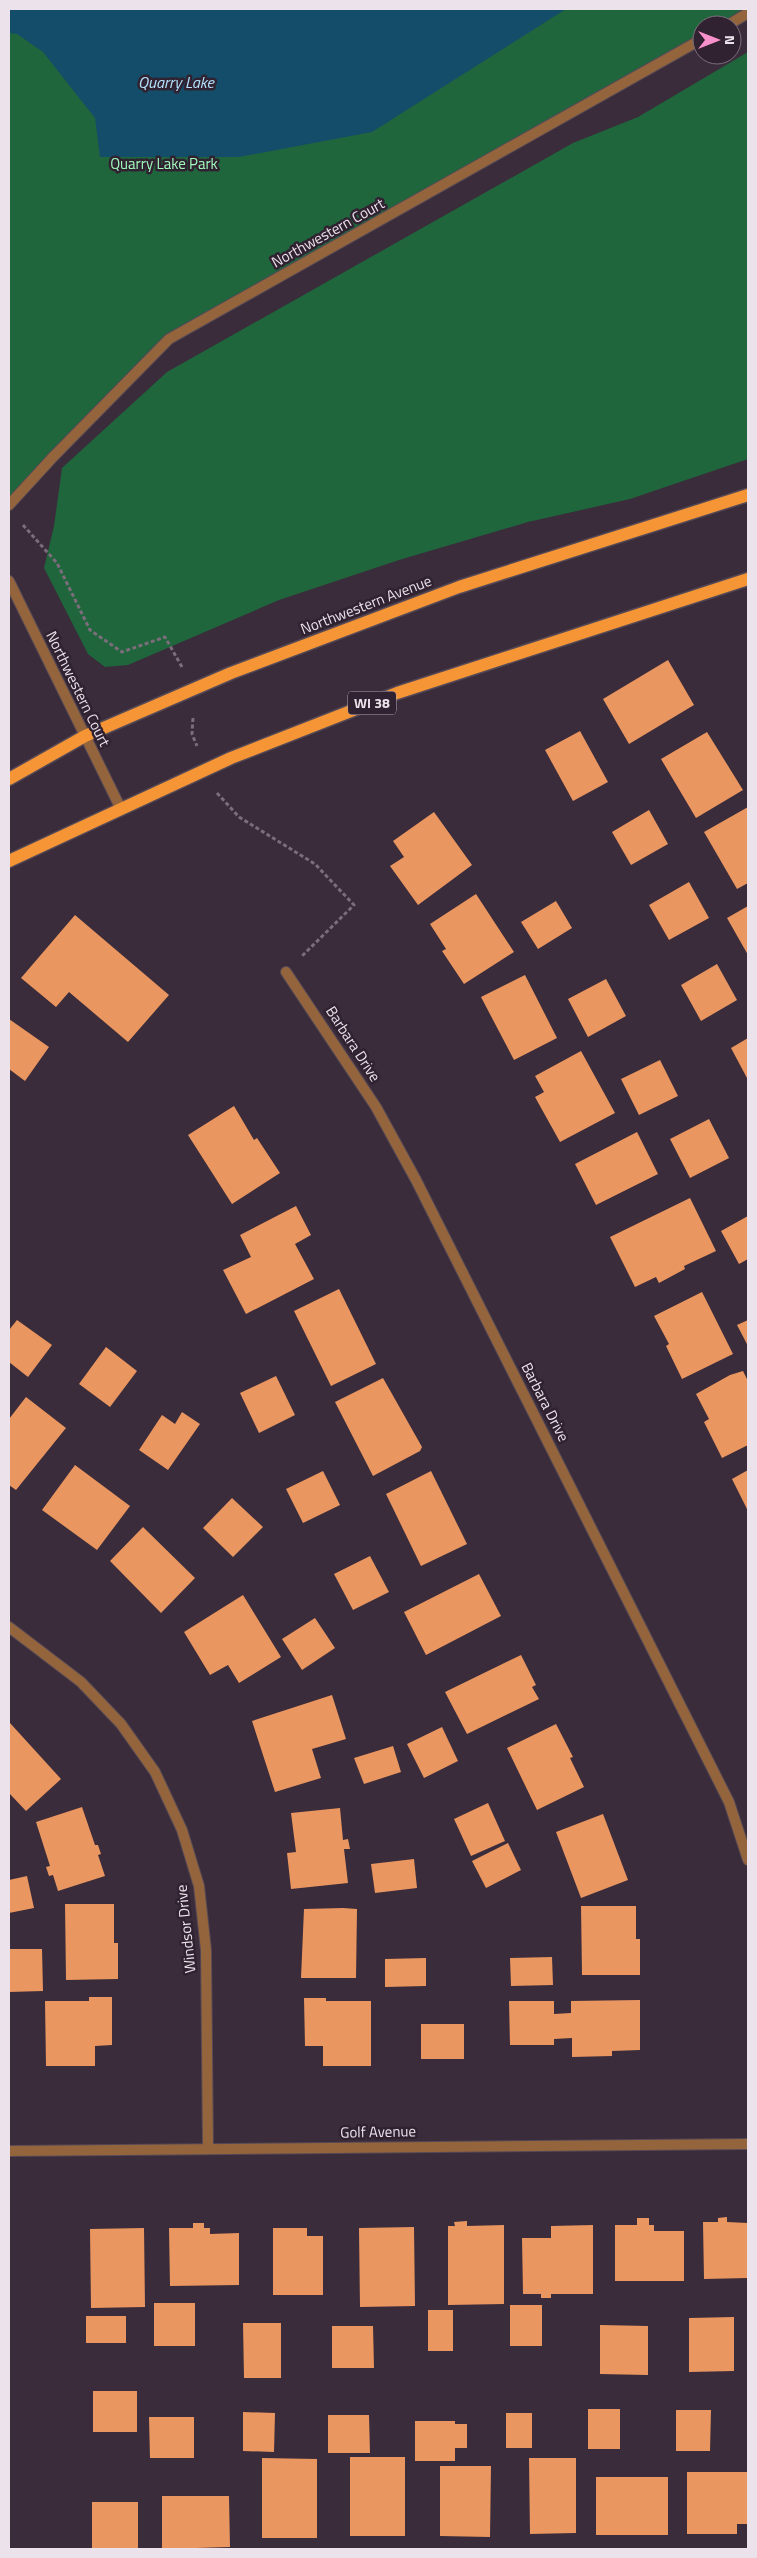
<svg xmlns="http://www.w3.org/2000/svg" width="757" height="2558" viewBox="0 0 757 2558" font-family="'Titillium Web',sans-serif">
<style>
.green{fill:#1f663d}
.water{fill:#144d69}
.building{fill:#ea9661}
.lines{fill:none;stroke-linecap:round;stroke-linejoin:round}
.minor-casing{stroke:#564956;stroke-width:12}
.primary-casing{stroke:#564956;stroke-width:15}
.path{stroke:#7b6e7a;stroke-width:3;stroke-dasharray:4 2.5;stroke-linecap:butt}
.minor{stroke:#94653c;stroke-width:10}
.primary{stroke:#f59535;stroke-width:12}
.labels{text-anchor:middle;stroke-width:5;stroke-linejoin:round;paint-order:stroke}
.shield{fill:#302230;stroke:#b4a8b3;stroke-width:1}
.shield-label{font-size:14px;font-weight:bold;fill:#ece2eb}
.park-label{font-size:15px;fill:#9ffabc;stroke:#302230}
.street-label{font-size:15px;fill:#ece2eb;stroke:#302230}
.water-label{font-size:16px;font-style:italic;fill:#b5e3ff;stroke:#302230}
</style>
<rect width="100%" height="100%" fill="#3a2c3a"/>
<g class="green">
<path d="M 9,9 L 748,9 L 728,25 L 702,25 L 702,39 L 169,339 L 9,505 Z"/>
<path d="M 748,52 L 748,459 L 630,499 L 528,522 L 399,560 L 279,600 L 128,665 L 105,667 L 88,654 L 44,568 L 54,526 L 62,468 L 167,372 L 573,143 L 638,117 Z"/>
</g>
<path class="water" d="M 9,9 L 566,9 L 372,132 L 239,157 L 100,157 L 95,118 L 43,52 L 17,34 L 9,33 Z"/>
<g class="building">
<path d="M 668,660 L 694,705 L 629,744 L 603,699 Z"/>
<path d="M 580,731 L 608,782 L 573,801 L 545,750 Z"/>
<path d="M 707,732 L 743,790 L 696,818 L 661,759 Z"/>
<path d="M 748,807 L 748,883 L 737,889 L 704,832 Z"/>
<path d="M 649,810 L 668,844 L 631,865 L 612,832 Z"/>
<path d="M 434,812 L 472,865 L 418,905 L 390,866 L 404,857 L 393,841 Z"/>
<path d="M 689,882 L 709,918 L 669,940 L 649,905 Z"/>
<path d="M 476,894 L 514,952 L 464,984 L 442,951 L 446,949 L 430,924 Z"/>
<path d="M 556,901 L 572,928 L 538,949 L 521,922 Z"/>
<path d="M 748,906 L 748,955 L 727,918 Z"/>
<path d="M 75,915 L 169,995 L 128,1042 L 69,992 L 56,1007 L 21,978 Z"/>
<path d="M 717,964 L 737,1000 L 701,1021 L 681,985 Z"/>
<path d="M 525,975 L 557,1038 L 514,1060 L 481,997 Z"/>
<path d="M 606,979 L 626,1016 L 588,1037 L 568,999 Z"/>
<path d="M 9,1019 L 49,1047 L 25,1081 L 9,1069 Z"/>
<path d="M 748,1038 L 748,1080 L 731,1048 Z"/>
<path d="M 581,1051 L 615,1113 L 560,1142 L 535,1097 L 544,1092 L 535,1076 Z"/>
<path d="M 660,1060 L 678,1096 L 639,1115 L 621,1079 Z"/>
<path d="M 234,1106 L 254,1140 L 257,1138 L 280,1173 L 232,1204 L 188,1135 Z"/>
<path d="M 709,1119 L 729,1158 L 690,1178 L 670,1139 Z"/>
<path d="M 637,1132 L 658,1174 L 596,1205 L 575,1164 Z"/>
<path d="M 690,1198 L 716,1251 L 684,1266 L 685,1269 L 659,1283 L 656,1277 L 635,1287 L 610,1237 Z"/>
<path d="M 296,1206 L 311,1235 L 295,1244 L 314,1279 L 246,1314 L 223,1270 L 251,1257 L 240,1235 Z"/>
<path d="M 748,1216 L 748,1259 L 739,1264 L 721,1231 Z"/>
<path d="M 339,1289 L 376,1364 L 331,1386 L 294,1311 Z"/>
<path d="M 702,1292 L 733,1354 L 682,1379 L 666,1346 L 669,1344 L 654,1316 Z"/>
<path d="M 17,1320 L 52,1345 L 28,1377 L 9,1362 L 9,1330 Z"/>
<path d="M 748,1320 L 748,1346 L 737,1325 Z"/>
<path d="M 106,1347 L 137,1371 L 110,1407 L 79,1384 Z"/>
<path d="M 743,1371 L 748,1381 L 748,1445 L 722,1458 L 704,1422 L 709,1419 L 696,1394 L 730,1375 Z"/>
<path d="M 276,1376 L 295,1415 L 259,1433 L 240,1393 Z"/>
<path d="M 383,1378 L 422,1447 L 420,1451 L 373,1476 L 335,1402 Z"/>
<path d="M 26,1397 L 66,1428 L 16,1490 L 9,1485 L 9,1419 Z"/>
<path d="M 182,1412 L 200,1424 L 168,1470 L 139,1450 L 162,1415 L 175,1424 Z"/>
<path d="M 75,1465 L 130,1506 L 97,1550 L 42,1510 Z"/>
<path d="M 748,1470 L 748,1511 L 732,1479 Z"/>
<path d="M 323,1471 L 340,1505 L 303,1523 L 286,1489 Z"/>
<path d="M 431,1471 L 467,1544 L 421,1566 L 386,1494 Z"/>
<path d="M 232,1498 L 263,1527 L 233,1557 L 203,1528 Z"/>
<path d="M 143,1527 L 195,1578 L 161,1613 L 110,1561 Z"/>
<path d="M 370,1556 L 389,1592 L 353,1610 L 334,1574 Z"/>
<path d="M 479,1574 L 501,1616 L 426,1655 L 404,1612 Z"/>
<path d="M 243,1595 L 281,1657 L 239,1683 L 228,1665 L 210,1675 L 184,1632 Z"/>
<path d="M 315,1618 L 335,1648 L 302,1670 L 282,1639 Z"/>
<path d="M 521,1655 L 536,1685 L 532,1687 L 539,1699 L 467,1734 L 445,1692 Z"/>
<path d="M 332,1695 L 346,1739 L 312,1749 L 321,1778 L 275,1792 L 252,1721 Z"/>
<path d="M 10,1723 L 61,1779 L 26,1811 L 9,1793 Z"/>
<path d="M 556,1724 L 573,1757 L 570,1758 L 584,1787 L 537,1810 L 507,1748 Z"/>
<path d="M 442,1727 L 458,1761 L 424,1778 L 407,1744 Z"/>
<path d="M 393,1746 L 401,1772 L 364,1784 L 354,1758 Z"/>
<path d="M 488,1803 L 505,1841 L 471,1856 L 454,1819 Z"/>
<path d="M 82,1807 L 95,1845 L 98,1845 L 101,1854 L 98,1855 L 105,1876 L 58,1891 L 53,1875 L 49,1876 L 46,1867 L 50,1866 L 36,1822 Z"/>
<path d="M 340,1808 L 343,1840 L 348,1839 L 350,1849 L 344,1849 L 348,1883 L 291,1889 L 287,1853 L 296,1852 L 291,1813 Z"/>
<path d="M 603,1814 L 628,1880 L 581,1898 L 556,1832 Z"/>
<path d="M 508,1843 L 521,1870 L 486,1888 L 472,1861 Z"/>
<path d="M 414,1859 L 417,1888 L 375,1893 L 371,1864 Z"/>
<path d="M 27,1876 L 34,1908 L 9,1913 L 9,1880 Z"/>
<path d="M 65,1904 L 114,1904 L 114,1943 L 118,1943 L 118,1979 L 66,1980 Z"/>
<path d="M 581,1906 L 636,1906 L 636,1939 L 640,1939 L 640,1975 L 582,1975 Z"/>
<path d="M 343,1908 L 357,1909 L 356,1978 L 301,1978 L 304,1909 Z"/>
<path d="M 9,1949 L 42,1949 L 43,1991 L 9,1992 Z"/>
<path d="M 552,1957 L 553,1985 L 511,1986 L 510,1958 Z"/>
<path d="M 426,1958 L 426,1986 L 385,1987 L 385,1959 Z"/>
<path d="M 89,1997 L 112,1997 L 112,2045 L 95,2046 L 95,2066 L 46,2066 L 45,2001 L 89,2001 Z"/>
<path d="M 304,1998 L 326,1998 L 326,2001 L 371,2001 L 371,2066 L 323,2066 L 323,2046 L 305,2046 Z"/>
<path d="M 640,2000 L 640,2050 L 612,2051 L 612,2056 L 572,2057 L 572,2038 L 554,2039 L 554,2045 L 510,2045 L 509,2001 L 554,2001 L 554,2014 L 571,2013 L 571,2001 Z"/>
<rect x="421" y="2024" width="43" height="35"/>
<path d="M 727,2217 L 727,2222 L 748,2223 L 748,2278 L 704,2279 L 703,2222 L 718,2222 L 718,2218 Z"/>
<path d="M 637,2218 L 649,2218 L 649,2225 L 654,2225 L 654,2231 L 684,2231 L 684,2281 L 615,2281 L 615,2225 L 637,2225 Z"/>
<path d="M 467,2221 L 467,2226 L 504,2225 L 504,2304 L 448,2305 L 448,2226 L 455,2226 L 454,2222 Z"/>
<path d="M 193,2223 L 204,2223 L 204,2228 L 210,2228 L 210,2234 L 239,2233 L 239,2285 L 170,2286 L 169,2228 L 193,2228 Z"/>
<path d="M 593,2225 L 593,2294 L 551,2294 L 551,2298 L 541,2298 L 541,2294 L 523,2294 L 522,2238 L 551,2238 L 551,2226 Z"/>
<path d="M 414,2227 L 415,2306 L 360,2307 L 359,2228 Z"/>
<path d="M 144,2228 L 145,2307 L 91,2308 L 90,2229 Z"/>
<path d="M 273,2228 L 307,2228 L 307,2236 L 323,2236 L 323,2295 L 273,2295 Z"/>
<rect x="154" y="2303" width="41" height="43"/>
<rect x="510" y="2305" width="32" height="41"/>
<rect x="428" y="2310" width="25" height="41"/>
<rect x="86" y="2316" width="40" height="27"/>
<path d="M 734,2317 L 734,2371 L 689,2372 L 689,2318 Z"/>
<path d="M 243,2323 L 281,2323 L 281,2378 L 244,2378 Z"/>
<path d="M 600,2325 L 648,2326 L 648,2375 L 600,2374 Z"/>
<path d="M 332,2326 L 373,2326 L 374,2368 L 332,2368 Z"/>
<rect x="93" y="2391" width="44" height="41"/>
<rect x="588" y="2409" width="32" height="40"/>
<path d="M 676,2410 L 711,2410 L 710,2451 L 676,2451 Z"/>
<path d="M 243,2412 L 275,2413 L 274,2452 L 243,2451 Z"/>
<rect x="506" y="2413" width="26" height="35"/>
<path d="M 328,2415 L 369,2415 L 370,2453 L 328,2453 Z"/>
<path d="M 149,2417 L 194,2417 L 194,2458 L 150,2458 Z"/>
<path d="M 415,2421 L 455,2421 L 455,2424 L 467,2424 L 467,2448 L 455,2448 L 455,2461 L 415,2461 Z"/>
<rect x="350" y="2457" width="55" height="79"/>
<path d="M 262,2458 L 317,2459 L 317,2538 L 262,2538 Z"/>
<path d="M 529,2458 L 576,2458 L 576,2533 L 530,2534 Z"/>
<path d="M 440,2466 L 491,2466 L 490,2537 L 440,2536 Z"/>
<path d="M 687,2472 L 748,2472 L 748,2524 L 737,2524 L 737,2534 L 687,2534 Z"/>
<rect x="596" y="2477" width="72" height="58"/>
<path d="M 162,2496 L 229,2496 L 230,2547 L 162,2549 Z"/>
<rect x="92" y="2502" width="46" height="47"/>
</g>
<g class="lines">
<defs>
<g id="minor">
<path d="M 728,25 L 748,13"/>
<path d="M 9,505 L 53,457 L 169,339 L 702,39"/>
<path d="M 9,581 L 121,809"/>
<path d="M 286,972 L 376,1107 L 416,1180 L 729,1802 L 748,1860"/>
<path d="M 9,1627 L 81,1682 L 121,1724 L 155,1772 L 182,1830 L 199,1886 L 206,1950 L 208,2149"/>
<path d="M 9,2151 L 748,2144"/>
</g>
<g id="primary">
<path d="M 9,779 L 85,736 L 231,673 L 459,587 L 748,495"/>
<path d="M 9,861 L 231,758 L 397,693 L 748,579"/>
</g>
</defs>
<use href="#minor" class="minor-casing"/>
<use href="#primary" class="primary-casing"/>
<g class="path">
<path d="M 23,525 L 57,563 L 90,630 L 122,652 L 165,637 L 182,667"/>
<path d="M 193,718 L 192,734 L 197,746"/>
<path d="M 217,793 L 239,817 L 315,864 L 354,905 L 302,956"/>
</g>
<use href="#minor" class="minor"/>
<use href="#primary" class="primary"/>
</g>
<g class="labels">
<rect class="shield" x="348" y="691.5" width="48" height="23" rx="4"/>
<g class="shield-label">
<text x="372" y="708">WI 38</text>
</g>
<g class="park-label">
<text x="164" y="169">Quarry Lake Park</text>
</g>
<g class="street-label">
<text transform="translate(328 233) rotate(-29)" y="5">Northwestern Court</text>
<text transform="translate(366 605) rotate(-21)" y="5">Northwestern Avenue</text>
<text transform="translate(78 689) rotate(64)" y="5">Northwestern Court</text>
<text transform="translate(353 1044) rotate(57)" y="5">Barbara Drive</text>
<text transform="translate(545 1402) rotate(63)" y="5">Barbara Drive</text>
<text transform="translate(186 1929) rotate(-96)" y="5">Windsor Drive</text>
<text transform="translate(378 2132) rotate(-1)" y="5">Golf Avenue</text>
</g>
<g class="water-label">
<text x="176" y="88">Quarry Lake</text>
</g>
</g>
<rect width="757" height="2558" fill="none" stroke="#ece2eb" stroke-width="20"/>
<g transform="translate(717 40) rotate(90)"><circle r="24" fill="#302230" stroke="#7b6f7b"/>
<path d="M0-4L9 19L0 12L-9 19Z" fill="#f890ca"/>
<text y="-8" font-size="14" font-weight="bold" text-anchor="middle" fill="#ece2eb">N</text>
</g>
</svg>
